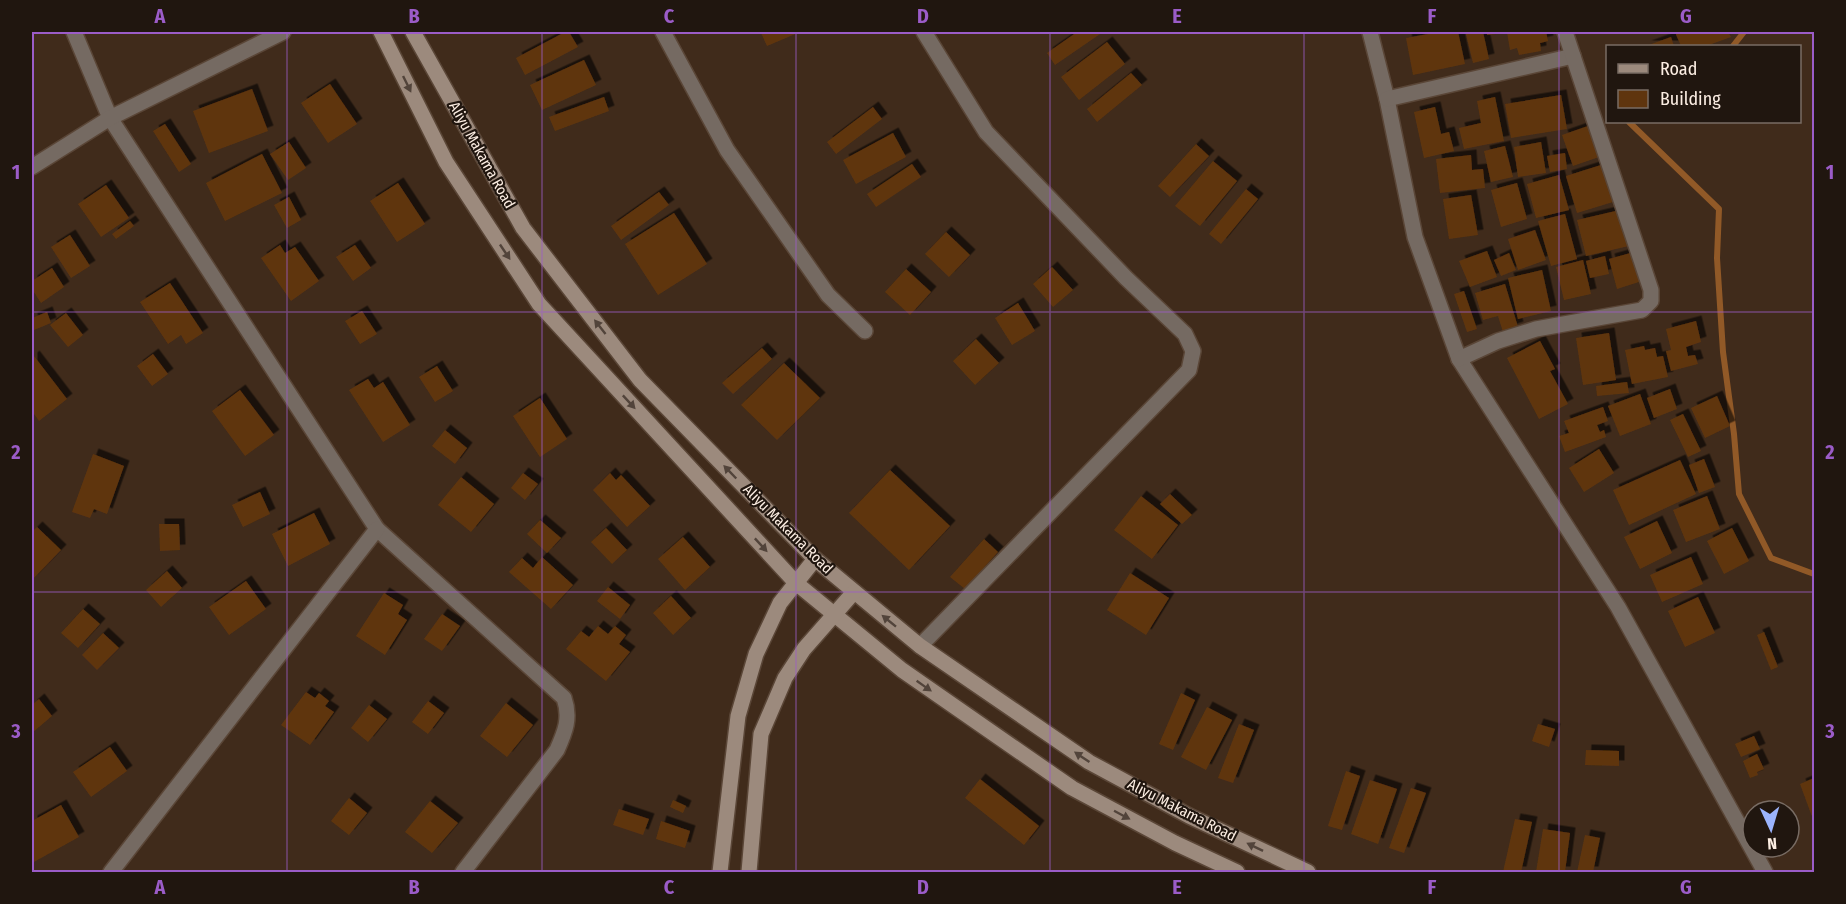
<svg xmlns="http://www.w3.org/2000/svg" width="1846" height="904" viewBox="0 0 1846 904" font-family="'Fira Sans Condensed',sans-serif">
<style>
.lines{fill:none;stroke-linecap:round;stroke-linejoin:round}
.stream{stroke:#915927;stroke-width:6}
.building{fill:#5f350e;filter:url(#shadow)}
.street-casing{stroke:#5a4637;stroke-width:18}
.secondary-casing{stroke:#5a4637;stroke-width:18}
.street{stroke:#756a62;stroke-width:15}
.secondary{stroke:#9c8a7d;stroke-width:15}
.oneway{fill:#52443b}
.grid{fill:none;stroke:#9b5cc8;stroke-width:1.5;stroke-opacity:0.55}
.labels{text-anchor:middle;stroke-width:4.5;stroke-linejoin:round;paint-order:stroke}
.street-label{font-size:15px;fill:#fceee3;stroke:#20160f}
.neatline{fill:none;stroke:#9b5cc8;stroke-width:2}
.grid-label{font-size:20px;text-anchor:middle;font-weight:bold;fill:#9b5cc8}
</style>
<defs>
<filter id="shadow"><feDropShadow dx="5.5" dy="-5.5" stdDeviation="0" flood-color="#0009"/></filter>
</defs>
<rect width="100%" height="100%" fill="#402b1b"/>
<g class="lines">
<g class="stream">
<path d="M 1733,46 L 1744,32"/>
<path d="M 1629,122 L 1719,209 L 1717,258 L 1723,352 L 1734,434 L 1739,494 L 1771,558 L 1814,574"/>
</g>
</g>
<g class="building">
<path d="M 565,32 L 569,32 L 578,47 L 525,75 L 516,58 Z"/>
<path d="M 764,32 L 800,32 L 767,46 L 761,33 Z"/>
<path d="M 1077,32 L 1103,32 L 1055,65 L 1047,53 Z"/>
<path d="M 1439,32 L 1458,32 L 1465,64 L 1413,75 L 1406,38 Z"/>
<path d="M 1477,32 L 1483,32 L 1489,59 L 1473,63 L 1466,34 Z"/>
<path d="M 1487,32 L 1505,32 L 1505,33 L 1487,35 Z"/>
<path d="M 1507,32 L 1546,32 L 1548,41 L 1540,43 L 1541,51 L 1519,55 L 1517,48 L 1510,50 Z"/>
<path d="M 1675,32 L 1728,32 L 1731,37 L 1706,46 L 1681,46 Z"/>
<path d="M 1671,37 L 1674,46 L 1646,46 Z"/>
<path d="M 1107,42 L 1125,64 L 1079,100 L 1061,77 Z"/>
<path d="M 584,60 L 596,85 L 542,110 L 530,85 Z"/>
<path d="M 1131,73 L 1142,85 L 1097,122 L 1087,109 Z"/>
<path d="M 330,84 L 357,124 L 328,143 L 301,103 Z"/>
<path d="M 252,89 L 268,131 L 209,153 L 193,111 Z"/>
<path d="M 1561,95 L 1567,129 L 1511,138 L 1505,104 Z"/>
<path d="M 604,97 L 609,111 L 555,131 L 549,117 Z"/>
<path d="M 1495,97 L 1504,141 L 1464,149 L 1459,128 L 1481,123 L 1477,101 Z"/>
<path d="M 873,107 L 882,119 L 836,154 L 827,142 Z"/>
<path d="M 1435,107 L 1441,134 L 1449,132 L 1454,151 L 1424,158 L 1414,112 Z"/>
<path d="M 165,124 L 191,164 L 179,172 L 153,131 Z"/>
<path d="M 1588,126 L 1599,157 L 1573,166 L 1562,135 Z"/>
<path d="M 893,133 L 906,157 L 856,184 L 843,160 Z"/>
<path d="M 289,142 L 306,168 L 288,180 L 270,154 Z"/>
<path d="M 1541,142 L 1546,173 L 1518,177 L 1514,147 Z"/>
<path d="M 1196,144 L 1209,156 L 1170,197 L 1158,186 Z"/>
<path d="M 1505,146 L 1513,177 L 1491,182 L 1484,151 Z"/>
<path d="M 1565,153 L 1567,169 L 1550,172 L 1547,156 Z"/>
<path d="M 262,154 L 282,193 L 225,221 L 206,183 Z"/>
<path d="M 1471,155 L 1472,170 L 1483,169 L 1485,188 L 1440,193 L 1436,159 Z"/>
<path d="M 1213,161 L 1237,181 L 1200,226 L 1175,206 Z"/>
<path d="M 912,164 L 921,177 L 876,207 L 867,194 Z"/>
<path d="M 1601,165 L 1613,202 L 1577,213 L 1566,176 Z"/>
<path d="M 1559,175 L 1569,210 L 1536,218 L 1527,184 Z"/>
<path d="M 398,183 L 425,224 L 397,242 L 370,201 Z"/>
<path d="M 1517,183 L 1527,219 L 1501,227 L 1491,190 Z"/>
<path d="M 106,185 L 129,218 L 101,237 L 78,204 Z"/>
<path d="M 1246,189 L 1258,199 L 1221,244 L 1209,234 Z"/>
<path d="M 659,192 L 669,205 L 621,240 L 611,226 Z"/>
<path d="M 1471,195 L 1478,235 L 1449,239 L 1443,199 Z"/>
<path d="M 289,197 L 301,220 L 287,228 L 274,205 Z"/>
<path d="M 1620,210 L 1629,246 L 1586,256 L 1577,220 Z"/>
<path d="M 674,213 L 707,264 L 658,295 L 625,244 Z"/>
<path d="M 1565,214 L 1577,259 L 1551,266 L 1538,221 Z"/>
<path d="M 130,221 L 134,226 L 116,239 L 112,234 Z"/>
<path d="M 1535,230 L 1546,260 L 1518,270 L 1508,239 Z"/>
<path d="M 946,232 L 970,255 L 949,277 L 925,254 Z"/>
<path d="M 70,235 L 90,266 L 71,278 L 51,247 Z"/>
<path d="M 280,245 L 285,253 L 295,247 L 319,281 L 291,301 L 261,258 Z"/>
<path d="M 355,245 L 371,268 L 353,281 L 336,257 Z"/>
<path d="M 1487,251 L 1497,277 L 1470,287 L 1459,261 Z"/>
<path d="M 1634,252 L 1642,281 L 1617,289 L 1609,259 Z"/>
<path d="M 1509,253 L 1516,270 L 1501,276 L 1494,260 Z"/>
<path d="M 1605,256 L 1609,274 L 1590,278 L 1586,261 Z"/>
<path d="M 1583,260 L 1591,294 L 1564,300 L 1556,267 Z"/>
<path d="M 1052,267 L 1073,290 L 1053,307 L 1033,284 Z"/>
<path d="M 52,268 L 64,287 L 41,303 L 32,289 L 32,281 Z"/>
<path d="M 906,269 L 931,292 L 910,315 L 885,292 Z"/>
<path d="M 1542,270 L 1551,311 L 1518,319 L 1508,278 Z"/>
<path d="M 170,283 L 203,333 L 186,344 L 181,335 L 168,344 L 140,302 Z"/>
<path d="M 1505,284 L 1518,327 L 1503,332 L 1498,316 L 1483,320 L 1475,293 Z"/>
<path d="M 1464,291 L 1477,329 L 1467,332 L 1454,294 Z"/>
<path d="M 1018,303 L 1035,331 L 1012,345 L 995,318 Z"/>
<path d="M 362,311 L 377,334 L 360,344 L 345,321 Z"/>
<path d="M 47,312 L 51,323 L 34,330 L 32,318 Z"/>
<path d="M 66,313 L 83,335 L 68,347 L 50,325 Z"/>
<path d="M 1696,321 L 1701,342 L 1686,347 L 1688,356 L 1695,355 L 1698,364 L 1671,371 L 1666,351 L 1671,350 L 1666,329 Z"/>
<path d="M 1609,333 L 1616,380 L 1583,385 L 1576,338 Z"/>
<path d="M 976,339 L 999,363 L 975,385 L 953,361 Z"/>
<path d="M 1540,341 L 1555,369 L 1550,371 L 1568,404 L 1539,419 L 1507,358 Z"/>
<path d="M 1644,346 L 1645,350 L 1655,348 L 1657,357 L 1663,356 L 1668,377 L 1632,384 L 1625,350 Z"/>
<path d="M 762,348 L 772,359 L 733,394 L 722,383 Z"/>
<path d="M 153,354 L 168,374 L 152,386 L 137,366 Z"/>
<path d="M 34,356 L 67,399 L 39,421 L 32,411 L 32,358 Z"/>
<path d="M 784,363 L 820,398 L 777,440 L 741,405 Z"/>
<path d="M 437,366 L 453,391 L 435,402 L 419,377 Z"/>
<path d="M 368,379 L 374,388 L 383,382 L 410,425 L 383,442 L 349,390 Z"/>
<path d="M 1627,382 L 1629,393 L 1597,396 L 1596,386 Z"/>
<path d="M 1670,389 L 1677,409 L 1654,418 L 1647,398 Z"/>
<path d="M 240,390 L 274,435 L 245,456 L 212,411 Z"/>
<path d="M 1640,394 L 1651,424 L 1620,436 L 1608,406 Z"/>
<path d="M 1717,396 L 1730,426 L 1705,438 L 1691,408 Z"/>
<path d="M 540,398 L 567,439 L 540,457 L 513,416 Z"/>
<path d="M 1603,407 L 1608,421 L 1597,425 L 1600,432 L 1604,430 L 1606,437 L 1565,452 L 1559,436 L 1569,433 L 1564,421 Z"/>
<path d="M 1683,414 L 1701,451 L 1688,457 L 1670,420 Z"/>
<path d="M 445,430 L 467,448 L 455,464 L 432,446 Z"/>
<path d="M 1599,449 L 1614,473 L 1584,492 L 1569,468 Z"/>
<path d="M 93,454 L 124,466 L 107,514 L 94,509 L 90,518 L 72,512 Z"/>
<path d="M 1704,459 L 1715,487 L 1699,493 L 1689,465 Z"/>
<path d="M 1680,460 L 1696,494 L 1629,525 L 1613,490 Z"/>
<path d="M 890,470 L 950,526 L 909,570 L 849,513 Z"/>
<path d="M 523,473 L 538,484 L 525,500 L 511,488 Z"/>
<path d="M 610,473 L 616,480 L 621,475 L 650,506 L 627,527 L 593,490 Z"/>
<path d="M 461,477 L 494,504 L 471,532 L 438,505 Z"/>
<path d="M 260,492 L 270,514 L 243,527 L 232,505 Z"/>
<path d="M 1170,494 L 1192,515 L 1182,524 L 1160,504 Z"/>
<path d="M 1141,496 L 1178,525 L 1152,559 L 1114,530 Z"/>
<path d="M 1707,496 L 1720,529 L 1686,542 L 1673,510 Z"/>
<path d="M 314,513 L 330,544 L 288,566 L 272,534 Z"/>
<path d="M 540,520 L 561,538 L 547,553 L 527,534 Z"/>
<path d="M 1657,521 L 1672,553 L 1640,569 L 1624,537 Z"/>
<path d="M 159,524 L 179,524 L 180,550 L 160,551 Z"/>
<path d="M 37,527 L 61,550 L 32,580 L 32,532 Z"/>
<path d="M 606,528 L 627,550 L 612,564 L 591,542 Z"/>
<path d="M 1732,528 L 1749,561 L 1724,574 L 1707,541 Z"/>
<path d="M 683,537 L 710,567 L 685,590 L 658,559 Z"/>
<path d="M 984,539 L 998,552 L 965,589 L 950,577 Z"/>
<path d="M 542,557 L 573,585 L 551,609 L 509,572 L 522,558 L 533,568 Z"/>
<path d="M 1691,557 L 1703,584 L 1662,602 L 1650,575 Z"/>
<path d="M 167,571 L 182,588 L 161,607 L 146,590 Z"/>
<path d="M 1130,573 L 1169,598 L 1146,635 L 1107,610 Z"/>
<path d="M 246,581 L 266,609 L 229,635 L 209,607 Z"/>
<path d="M 608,587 L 630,605 L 620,619 L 597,601 Z"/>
<path d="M 384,593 L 403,605 L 398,614 L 407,620 L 385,655 L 356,636 Z"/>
<path d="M 671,596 L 691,618 L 673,635 L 653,613 Z"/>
<path d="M 1698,597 L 1715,633 L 1685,647 L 1668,611 Z"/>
<path d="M 83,609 L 100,624 L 78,648 L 61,633 Z"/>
<path d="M 442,614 L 460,626 L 442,651 L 424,639 Z"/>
<path d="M 598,626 L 608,634 L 615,626 L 626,635 L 619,644 L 630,652 L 606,681 L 566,649 L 581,631 L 589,637 Z"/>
<path d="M 1764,632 L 1778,667 L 1771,670 L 1757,635 Z"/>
<path d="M 103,633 L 119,648 L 97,670 L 82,655 Z"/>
<path d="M 306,692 L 315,698 L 319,693 L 329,701 L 325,706 L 334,712 L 310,745 L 281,725 Z"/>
<path d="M 1181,693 L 1195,700 L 1173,750 L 1159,744 Z"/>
<path d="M 39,699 L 52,716 L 32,733 L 32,705 Z"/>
<path d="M 428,701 L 444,713 L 428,734 L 412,722 Z"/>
<path d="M 506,703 L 533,725 L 507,757 L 480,736 Z"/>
<path d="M 369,705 L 387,719 L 368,742 L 351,728 Z"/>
<path d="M 1207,707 L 1232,720 L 1206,770 L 1181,757 Z"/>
<path d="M 1239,724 L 1254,730 L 1233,783 L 1218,778 Z"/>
<path d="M 1538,724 L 1555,729 L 1549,747 L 1532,741 Z"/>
<path d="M 1754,736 L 1760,749 L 1741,757 L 1735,744 Z"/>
<path d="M 110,747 L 127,771 L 91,797 L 73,772 Z"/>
<path d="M 1586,750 L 1619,751 L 1619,766 L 1585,765 Z"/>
<path d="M 1757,754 L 1764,769 L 1757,772 L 1758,775 L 1750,778 L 1743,761 Z"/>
<path d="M 1346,771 L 1360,776 L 1342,830 L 1328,826 Z"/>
<path d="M 1814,778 L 1814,822 L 1800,784 Z"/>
<path d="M 980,779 L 1039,826 L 1024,845 L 965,798 Z"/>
<path d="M 1370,780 L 1397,789 L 1378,844 L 1351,834 Z"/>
<path d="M 1411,788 L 1426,793 L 1404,853 L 1389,848 Z"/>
<path d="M 349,798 L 367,813 L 349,835 L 331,821 Z"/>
<path d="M 673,800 L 686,806 L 683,813 L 670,807 Z"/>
<path d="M 430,801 L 458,823 L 432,853 L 405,832 Z"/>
<path d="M 61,805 L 79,837 L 32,863 L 32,821 Z"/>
<path d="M 619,809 L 649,819 L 643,835 L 613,825 Z"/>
<path d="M 1515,819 L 1532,822 L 1521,872 L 1503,872 Z"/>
<path d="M 661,821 L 690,831 L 685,848 L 656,839 Z"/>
<path d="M 1543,829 L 1570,833 L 1565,872 L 1536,872 Z"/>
<path d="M 1585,835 L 1600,838 L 1593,872 L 1577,872 Z"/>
</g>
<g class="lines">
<defs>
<g id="street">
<path d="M 74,32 L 110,118 L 377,529 L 564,698 C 571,718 565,732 557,750 L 463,872"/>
<path d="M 663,32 L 727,150 L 828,295 L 865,331"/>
<path d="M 1370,32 L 1387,99 L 1415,237 L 1459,359 L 1618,607 L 1765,872"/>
<path d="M 1387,99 L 1573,56"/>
<path d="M 32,167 L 110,118 L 283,32"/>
<path d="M 1459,359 L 1498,341 L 1536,329 L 1642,310 L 1651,301 L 1651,290 L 1565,32"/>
<path d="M 920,646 L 1189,370 L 1193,351 L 1185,334 L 1126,278 L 986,132 L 924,32"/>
<path d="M 111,872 L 377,529"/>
</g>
<g id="secondary">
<path d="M 381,32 L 446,162 L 539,304 L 796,583 L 902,670 L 1072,788 L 1175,843 L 1237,872"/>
<path d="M 413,32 L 523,228 L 640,380 L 815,559 L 920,646 L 1089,762 L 1189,816 L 1308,872"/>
<path d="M 720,872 L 738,716 L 756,654 L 780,603 L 815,559"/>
<path d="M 749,872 L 761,734 L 785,678 L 804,649 L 854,592"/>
</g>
</defs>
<use href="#street" class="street-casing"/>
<use href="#secondary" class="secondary-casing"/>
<use href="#street" class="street"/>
<use href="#secondary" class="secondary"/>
</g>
<defs><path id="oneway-solid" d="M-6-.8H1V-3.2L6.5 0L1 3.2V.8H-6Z" transform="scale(1.5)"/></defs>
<g class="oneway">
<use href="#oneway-solid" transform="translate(407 84) rotate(64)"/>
<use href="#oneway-solid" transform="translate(505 252) rotate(56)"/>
<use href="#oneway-solid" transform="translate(600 327) rotate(-128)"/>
<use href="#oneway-solid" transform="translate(629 402) rotate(47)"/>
<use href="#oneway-solid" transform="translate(730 472) rotate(-134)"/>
<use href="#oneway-solid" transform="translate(761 545) rotate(47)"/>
<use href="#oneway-solid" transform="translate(889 621) rotate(-141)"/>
<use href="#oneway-solid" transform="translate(924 686) rotate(35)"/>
<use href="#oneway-solid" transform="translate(1082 757) rotate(-146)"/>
<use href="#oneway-solid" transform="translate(1122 815) rotate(28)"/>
<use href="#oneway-solid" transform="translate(1255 847) rotate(-154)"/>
</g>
<path class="grid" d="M 287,32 L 287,872M 542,32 L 542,872M 796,32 L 796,872M 1050,32 L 1050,872M 1304,32 L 1304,872M 1559,32 L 1559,872M 32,312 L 1814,312M 32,592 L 1814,592"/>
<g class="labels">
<g class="street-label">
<text transform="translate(482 155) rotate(61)" y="5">Aliyu Makama Road</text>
<text transform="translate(788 529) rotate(45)" y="5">Aliyu Makama Road</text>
<text transform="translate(1182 810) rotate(27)" y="5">Aliyu Makama Road</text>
</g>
</g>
<rect width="1846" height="904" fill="none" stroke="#20160f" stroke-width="66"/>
<rect x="1606" y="45" width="195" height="78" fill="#20160f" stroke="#786c64" stroke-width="1.5"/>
<rect x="1618" y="64" width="30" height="9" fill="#9c8a7d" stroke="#786c64" stroke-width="1.5"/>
<text x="1660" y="75" font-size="18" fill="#fceee3">Road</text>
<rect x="1618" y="90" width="30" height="18" fill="#5f350e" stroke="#786c64" stroke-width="1.5"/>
<text x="1660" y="105" font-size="18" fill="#fceee3">Building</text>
<g transform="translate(1771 829) rotate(176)"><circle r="28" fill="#20160f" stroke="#786c64" stroke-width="1.5"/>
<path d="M0-4.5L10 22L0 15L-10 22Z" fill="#9bb4fd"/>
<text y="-9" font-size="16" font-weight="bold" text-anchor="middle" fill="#fceee3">N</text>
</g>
<rect x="33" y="33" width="1780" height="838" class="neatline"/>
<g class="grid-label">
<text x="160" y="23">A</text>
<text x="414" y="23">B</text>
<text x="669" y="23">C</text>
<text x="923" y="23">D</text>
<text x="1177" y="23">E</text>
<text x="1432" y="23">F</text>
<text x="1686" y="23">G</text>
<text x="16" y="179">1</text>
<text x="1830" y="179">1</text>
<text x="16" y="459">2</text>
<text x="1830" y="459">2</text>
<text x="16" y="738">3</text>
<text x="1830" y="738">3</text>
<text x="160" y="894">A</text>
<text x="414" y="894">B</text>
<text x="669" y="894">C</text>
<text x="923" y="894">D</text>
<text x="1177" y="894">E</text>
<text x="1432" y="894">F</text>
<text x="1686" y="894">G</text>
</g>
</svg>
